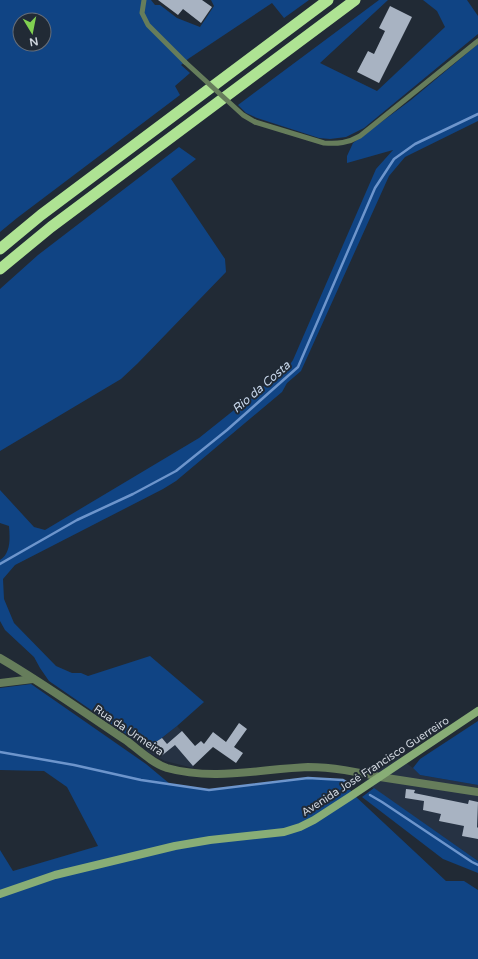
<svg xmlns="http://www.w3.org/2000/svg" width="478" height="959" viewBox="0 0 478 959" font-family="'Varela Round',sans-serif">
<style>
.built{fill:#263243}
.green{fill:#104484;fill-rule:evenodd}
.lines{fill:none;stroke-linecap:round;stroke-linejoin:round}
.stream{stroke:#6d95cc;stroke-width:2.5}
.building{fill:#a8b3c2}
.service{stroke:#667d5b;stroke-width:5}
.minor{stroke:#667d5b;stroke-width:8}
.tertiary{stroke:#667d5b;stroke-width:8}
.secondary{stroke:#88ad76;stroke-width:8}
.trunk{stroke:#aee393;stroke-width:11}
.service-bridge{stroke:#667d5b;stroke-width:5}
.labels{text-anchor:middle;stroke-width:4;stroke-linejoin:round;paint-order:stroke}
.street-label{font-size:11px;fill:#cfd5dd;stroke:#212a35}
.water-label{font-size:12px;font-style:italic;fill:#c8d7eb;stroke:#212a35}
</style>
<rect width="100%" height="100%" fill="#212a35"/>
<g class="built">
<path d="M 177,726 L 195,746 L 201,741 L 206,746 L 200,751 L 204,756 L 193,766 L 193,768 L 165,761 L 146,751 Z"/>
<path d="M 394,754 L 413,768 L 420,775 L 478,785 L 478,861 L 364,782 Z"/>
</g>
<g class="green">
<path d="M 0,0 L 151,0 L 155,5 L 160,5 L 177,18 L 200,27 L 214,6 L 211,0 L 309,0 L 284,18 L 272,3 L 188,59 L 181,65 L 190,73 L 175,86 L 180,95 L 17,218 L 0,232 ZM 20,20 L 44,20 L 44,44 L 20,44 Z"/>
<path d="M 379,0 L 388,0 L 320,63 L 377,91 L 445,27 L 437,11 L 423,0 L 467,0 L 478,16 L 478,34 L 364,128 L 346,137 L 330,139 L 319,138 L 257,118 L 246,113 L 238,105 Z"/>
<path d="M 478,44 L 478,121 L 405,157 L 389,176 L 301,371 L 287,383 L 282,392 L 176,481 L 163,489 L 15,565 L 3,579 L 4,599 L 14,623 L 56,666 L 72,673 L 81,673 L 88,676 L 150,656 L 204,702 L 177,726 L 149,748 L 139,743 L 49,681 L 40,668 L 34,657 L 5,630 L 0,621 L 0,560 C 11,553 10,538 9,526 L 0,523 L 0,490 L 34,527 L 45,530 L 199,438 L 289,366 L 293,360 L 376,169 L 393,150 L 347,163 L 347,156 L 353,143 L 411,100 Z"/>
<path d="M 179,147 L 196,159 L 171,179 L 225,259 L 226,272 L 138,363 L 121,379 L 0,451 L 0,289 L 38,255 Z"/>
<path d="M 31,684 L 146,764 L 170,784 L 209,790 L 308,778 L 343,780 L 354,795 L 446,881 L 464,881 L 478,890 L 478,959 L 0,959 L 0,850 L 13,871 L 98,846 L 67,787 L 44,771 L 0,770 L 0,688 Z"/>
<path d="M 478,721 L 478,785 L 420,775 L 413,768 L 420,759 Z"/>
<path d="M 374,788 L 478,861 L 478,873 L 443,859 L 362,797 Z"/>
</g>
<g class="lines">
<g class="stream">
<path d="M 0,564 L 77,520 L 133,494 L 176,471 L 227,430 L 298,367 L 375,188 L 394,159 L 415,144 L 478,114"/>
<path d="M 0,752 L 74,765 L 141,780 L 209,790 L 308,778 L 343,780 L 350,784"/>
<path d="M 370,795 L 382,802 L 472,862 L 478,865"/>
</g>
</g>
<g class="building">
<path d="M 158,0 L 202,0 L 212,7 L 201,23 L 183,9 L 178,15 Z"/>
<path d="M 390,6 L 412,17 L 379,83 L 357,72 L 368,51 L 374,54 L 385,31 L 379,28 Z"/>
<path d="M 239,723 L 247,729 L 234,747 L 243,753 L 236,763 L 213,747 L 193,766 L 175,745 L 160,757 L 151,745 L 162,738 L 167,744 L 182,731 L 195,746 L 201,741 L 204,744 L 213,732 L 226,742 Z"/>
<path d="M 406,789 L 415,790 L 414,793 L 468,804 L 469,800 L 478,802 L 477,827 L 478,828 L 478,839 L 462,836 L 464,826 L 439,821 L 441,814 L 423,810 L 424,801 L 405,798 Z"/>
</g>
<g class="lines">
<g class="service">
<path d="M 144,0 L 142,13 L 148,25 L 185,62"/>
<path d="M 255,122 L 324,143 C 338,144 348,143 360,136 L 478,41"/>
</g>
<g class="minor">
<path d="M 0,683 L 33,679"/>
<path d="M 380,777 L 478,792"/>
</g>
<path class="tertiary" d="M 0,658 C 43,683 85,713 127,741 C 139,750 152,763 167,768 C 213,781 261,769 308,767 C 333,767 357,772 380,777"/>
<path class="secondary" d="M 0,894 L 55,875 L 175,846 L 210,840 L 284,832 L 300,827 L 314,820 L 351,796 L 478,711"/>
<g class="trunk">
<path d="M 0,249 L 41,215 L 328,0"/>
<path d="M 0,269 L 51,227 L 355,0"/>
</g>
<path class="service-bridge" d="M 185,62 L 243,115 L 255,122"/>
</g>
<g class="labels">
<g class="street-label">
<text transform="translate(129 730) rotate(34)" y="4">Rua da Urmeira</text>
<text transform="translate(375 766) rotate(-33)" y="4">Avenida José Francisco Guerreiro</text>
</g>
<g class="water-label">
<text transform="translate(261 387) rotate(-41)" y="4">Rio da Costa</text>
</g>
</g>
<g transform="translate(32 32) rotate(170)"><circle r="19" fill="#212a35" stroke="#676e78"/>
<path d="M0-3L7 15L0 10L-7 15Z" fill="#80d051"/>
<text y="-6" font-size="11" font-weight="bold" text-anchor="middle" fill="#cfd5dd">N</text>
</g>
</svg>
